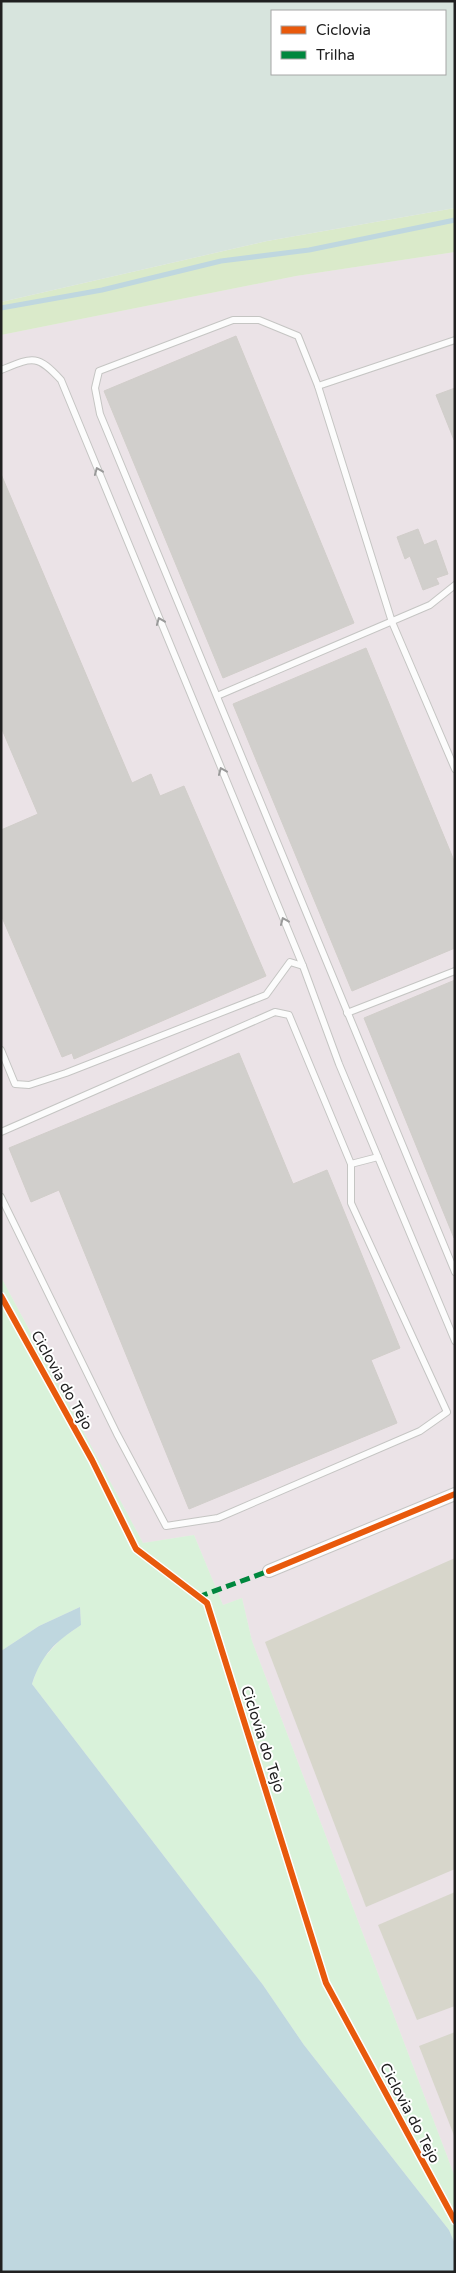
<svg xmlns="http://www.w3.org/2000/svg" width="456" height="2273" viewBox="0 0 456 2273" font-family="'Varela Round',sans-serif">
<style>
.industrial{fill:#ebe3e7}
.construction{fill:#d7d6cb}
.grass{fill:#daeaca}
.wetland{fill:#d7e4dd;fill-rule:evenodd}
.park{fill:#d9f2da}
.water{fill:#bfd7df}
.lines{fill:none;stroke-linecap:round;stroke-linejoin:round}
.stream{stroke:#bfd7df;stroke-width:5}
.building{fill:#d1cfcc;stroke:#d1ceca}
.lane-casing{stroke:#c5c5c3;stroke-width:8}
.street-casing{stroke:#c5c5c3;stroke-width:14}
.lane{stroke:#fcfcfc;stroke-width:6}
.street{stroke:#fcfcfc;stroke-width:12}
.quiet{stroke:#00873e;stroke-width:5;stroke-dasharray:10 5;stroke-linecap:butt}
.cycleway-casing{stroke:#fff;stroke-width:9}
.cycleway{stroke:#e8590c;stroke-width:6}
.oneway{stroke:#999}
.labels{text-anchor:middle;stroke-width:4;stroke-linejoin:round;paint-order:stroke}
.street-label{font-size:15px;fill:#202020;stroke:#fff}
</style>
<rect width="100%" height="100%" fill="#eeede9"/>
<path class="industrial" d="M 455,252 L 455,2177 L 252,1641 L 242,1598 L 223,1605 L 194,1535 L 143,1543 L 1,1277 L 1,335 L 296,276 Z"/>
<g class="construction">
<path d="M 455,1558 L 455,1869 L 366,1907 L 265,1642 Z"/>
<path d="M 455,1892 L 455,2006 L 417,2020 L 378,1925 Z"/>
<path d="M 455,2032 L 455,2138 L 419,2046 Z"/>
</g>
<path class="grass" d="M 455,208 L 455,252 L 296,276 L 1,335 L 1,302 L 267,241 Z"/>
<path class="wetland" d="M 1,1 L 455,1 L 455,208 L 267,241 L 1,302 ZM 272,11 L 445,11 L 445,74 L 272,74 Z"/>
<path class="park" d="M 1,1277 L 143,1543 L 194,1535 L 223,1605 L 242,1598 L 252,1641 L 455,2177 L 455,2244 L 449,2230 L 304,2045 L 263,1985 L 32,1684 L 40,1662 L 62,1638 L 81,1625 L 80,1607 L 39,1626 L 1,1651 Z"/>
<path class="water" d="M 80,1607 L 81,1625 C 55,1642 42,1654 32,1684 L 263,1985 L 304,2045 L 449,2230 L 455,2244 L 455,2272 L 1,2272 L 1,1651 L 39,1626 Z"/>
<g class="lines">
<path class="stream" d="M 1,308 L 102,290 L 221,261 L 309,250 L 455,220"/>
</g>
<g class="building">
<path d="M 236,336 L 354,623 L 223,678 L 104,391 Z"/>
<path d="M 455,388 L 455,440 L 454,440 L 436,395 Z"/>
<path d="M 1,474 L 132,783 L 151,774 L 160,796 L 184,786 L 266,976 L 74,1059 L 72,1053 L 62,1057 L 1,915 L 1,830 L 38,814 L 1,727 Z"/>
<path d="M 418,529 L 424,545 L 436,540 L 448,574 L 436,578 L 439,584 L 423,590 L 410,556 L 405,559 L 397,537 Z"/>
<path d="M 366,648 L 455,863 L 455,948 L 352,991 L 233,704 Z"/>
<path d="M 455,980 L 455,1238 L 454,1238 L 364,1018 Z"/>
<path d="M 239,1053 L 293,1184 L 327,1170 L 400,1348 L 371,1360 L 397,1423 L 189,1509 L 59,1190 L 31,1202 L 9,1148 Z"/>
</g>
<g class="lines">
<defs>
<g id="lane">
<path d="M 1,370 C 33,357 37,354 61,380 L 303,966 L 339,1064 L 455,1341"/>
<path d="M 318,386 L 455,340"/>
<path d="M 217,696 L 430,605 L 455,585"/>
<path d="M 455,769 L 392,622 L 318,386 L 298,336 L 259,320 L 233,320 L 99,371 L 95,388 L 100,414 L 455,1272"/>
<path d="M 347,1013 L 455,971"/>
<path d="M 1,1050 L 15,1084 L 29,1085 L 66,1073 L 266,995 L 290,962 L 303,966"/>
<path d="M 1,1132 L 275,1012 L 289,1015 L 351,1164 L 351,1203 L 447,1412 L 420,1431 L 218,1518 L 166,1526 L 117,1434 L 1,1197"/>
<path d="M 351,1164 L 378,1157"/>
</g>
<path id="street" d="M 269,1571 L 455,1494"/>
</defs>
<use href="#lane" class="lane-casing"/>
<use href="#street" class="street-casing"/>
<use href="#lane" class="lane"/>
<use href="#street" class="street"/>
<path class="quiet" d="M 198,1597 L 269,1571"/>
<defs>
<g id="cycleway">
<path d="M 1,1296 L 92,1460 L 136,1549 L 207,1603 L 326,1983 L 455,2221"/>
<path d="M 269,1571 L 455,1494"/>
</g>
</defs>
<use href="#cycleway" class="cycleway-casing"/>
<use href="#cycleway" class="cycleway"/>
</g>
<defs><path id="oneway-chevron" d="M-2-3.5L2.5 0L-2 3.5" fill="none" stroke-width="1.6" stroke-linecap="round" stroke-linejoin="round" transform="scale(1.25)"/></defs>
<g class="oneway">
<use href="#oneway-chevron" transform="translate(98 471) rotate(-112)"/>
<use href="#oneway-chevron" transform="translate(160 621) rotate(-112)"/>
<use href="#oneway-chevron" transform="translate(222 771) rotate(-113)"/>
<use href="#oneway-chevron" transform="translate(284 921) rotate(-113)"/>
</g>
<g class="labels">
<g class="street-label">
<text transform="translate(62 1380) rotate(61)" y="5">Ciclovia do Tejo</text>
<text transform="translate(263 1739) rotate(72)" y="5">Ciclovia do Tejo</text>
<text transform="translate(410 2113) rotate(62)" y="5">Ciclovia do Tejo</text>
</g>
</g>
<rect width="456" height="2273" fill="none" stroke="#202020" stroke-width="5"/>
<rect x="271" y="10" width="175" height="65" fill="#ffffff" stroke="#a6a6a6"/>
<rect x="281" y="26" width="25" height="8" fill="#e8590c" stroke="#a6a6a6"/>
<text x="316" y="35" font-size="15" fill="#202020">Ciclovia</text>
<rect x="281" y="51" width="25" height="8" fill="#00873e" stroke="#a6a6a6"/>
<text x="316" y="60" font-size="15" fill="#202020">Trilha</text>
</svg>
